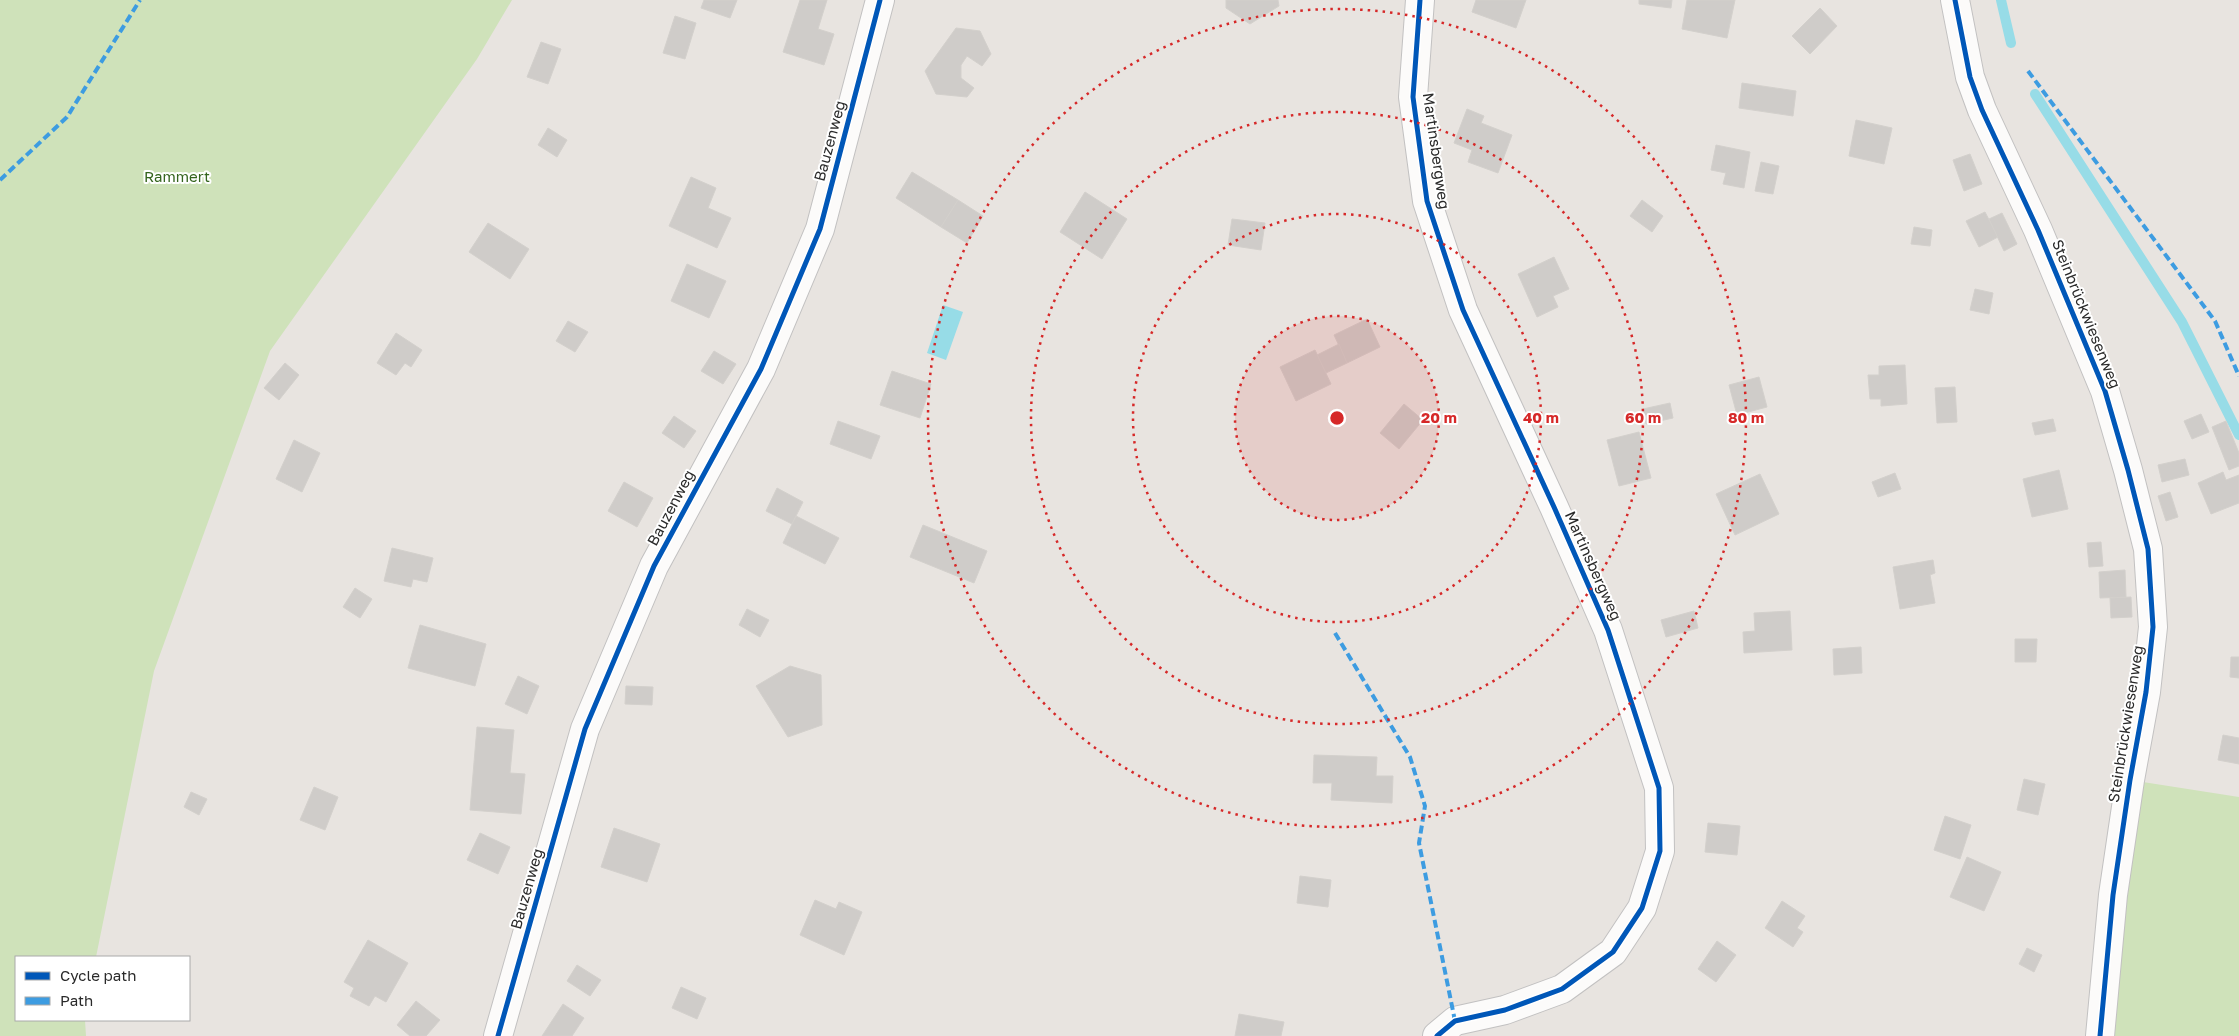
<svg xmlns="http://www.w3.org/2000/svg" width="2239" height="1036" viewBox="0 0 2239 1036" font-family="'Golos Text',sans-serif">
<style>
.green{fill:#cfe2ba}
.water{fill:#97dce7}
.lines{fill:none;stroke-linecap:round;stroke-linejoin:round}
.stream{stroke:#97dce7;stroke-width:10}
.building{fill:#cfccc9;stroke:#d3d0cc}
.street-casing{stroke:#c2c1c1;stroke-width:30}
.street{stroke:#fcfbfa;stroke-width:28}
.quiet{stroke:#3d9ce1;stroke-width:4;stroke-dasharray:8 4;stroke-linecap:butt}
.cycleway-casing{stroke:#fff;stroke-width:8}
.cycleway{stroke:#0057b8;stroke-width:5}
.ring{fill:none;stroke:#d62828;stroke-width:2.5;stroke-dasharray:2.5 5}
.labels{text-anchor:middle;stroke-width:4;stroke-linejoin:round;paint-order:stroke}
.street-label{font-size:15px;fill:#2a2a2a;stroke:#fff}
.park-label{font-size:15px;fill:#34641d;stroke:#fff}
.centre{fill:#d62828;stroke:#fff;stroke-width:2.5}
.ring-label{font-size:15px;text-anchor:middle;font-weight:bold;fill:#d62828;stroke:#fff;stroke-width:4;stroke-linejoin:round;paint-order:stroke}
</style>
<rect width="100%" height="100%" fill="#e8e4e0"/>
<g class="green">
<path d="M 0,0 L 512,0 L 477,59 L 270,351 L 154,671 L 96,957 L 16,957 L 16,1020 L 85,1020 L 86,1036 L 0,1036 Z"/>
<path d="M 2130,780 L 2239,797 L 2239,1036 L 2100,1036 Z"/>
</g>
<path class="water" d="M 943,305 L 963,312 L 946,360 L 927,353 Z"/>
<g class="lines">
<g class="stream">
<path d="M 2001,0 L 2011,43"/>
<path d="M 2035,94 L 2182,322 L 2239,435"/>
</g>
</g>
<g class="building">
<path d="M 704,0 L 737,0 L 730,18 L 701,8 Z"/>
<path d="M 800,0 L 827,0 L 818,29 L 834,34 L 824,65 L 783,52 Z"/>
<path d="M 1226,0 L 1278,0 L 1279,6 L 1250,24 L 1226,8 Z"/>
<path d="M 1476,0 L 1526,0 L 1516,28 L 1472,12 Z"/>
<path d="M 1639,0 L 1672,0 L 1671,8 L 1639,4 Z"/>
<path d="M 1687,0 L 1735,0 L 1727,38 L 1682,29 Z"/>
<path d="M 1820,8 L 1837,26 L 1810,54 L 1792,36 Z"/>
<path d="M 675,16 L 696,23 L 685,59 L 663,53 Z"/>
<path d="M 956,28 L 980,31 L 991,54 L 982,66 L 967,56 L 961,65 L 961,78 L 974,88 L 967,97 L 936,94 L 925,71 Z"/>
<path d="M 541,42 L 561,49 L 548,84 L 527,77 Z"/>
<path d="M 1742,83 L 1796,91 L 1793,116 L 1739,108 Z"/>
<path d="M 1467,109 L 1484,116 L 1481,123 L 1512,135 L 1498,173 L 1468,162 L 1472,150 L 1454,143 Z"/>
<path d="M 1856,120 L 1892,128 L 1884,164 L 1849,156 Z"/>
<path d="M 548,128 L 567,140 L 557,157 L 538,145 Z"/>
<path d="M 1716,145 L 1750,152 L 1744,188 L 1723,184 L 1726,173 L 1711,170 Z"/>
<path d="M 1970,154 L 1982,184 L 1964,191 L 1953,160 Z"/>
<path d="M 1761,162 L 1779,166 L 1773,194 L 1755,191 Z"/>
<path d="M 912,172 L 958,200 L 941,227 L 896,198 Z"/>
<path d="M 691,177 L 716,188 L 708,208 L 731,218 L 717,248 L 669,226 Z"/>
<path d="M 1085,192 L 1127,219 L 1102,259 L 1060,232 Z"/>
<path d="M 958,200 L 983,216 L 967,243 L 941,227 Z"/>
<path d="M 1642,200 L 1663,216 L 1652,232 L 1630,216 Z"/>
<path d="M 1985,212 L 1998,237 L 1979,247 L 1966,221 Z"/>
<path d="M 2002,213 L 2017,244 L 2004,251 L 1989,219 Z"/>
<path d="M 1232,219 L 1265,223 L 1261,250 L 1228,245 Z"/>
<path d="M 488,223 L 529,249 L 510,279 L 469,252 Z"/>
<path d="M 1914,227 L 1932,230 L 1930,246 L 1911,244 Z"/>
<path d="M 1554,257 L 1569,289 L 1553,296 L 1558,307 L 1537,317 L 1518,274 Z"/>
<path d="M 687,264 L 726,281 L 709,318 L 671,301 Z"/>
<path d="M 1975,289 L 1993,293 L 1989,314 L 1970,310 Z"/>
<path d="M 1367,319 L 1380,347 L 1347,363 L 1334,335 Z"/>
<path d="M 568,321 L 588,332 L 575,352 L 556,341 Z"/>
<path d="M 396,333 L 422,350 L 411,367 L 405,363 L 396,375 L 377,363 Z"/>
<path d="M 1339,344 L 1347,363 L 1326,373 L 1317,355 Z"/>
<path d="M 1315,350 L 1331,384 L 1296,401 L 1280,367 Z"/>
<path d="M 714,351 L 736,364 L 723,384 L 701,371 Z"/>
<path d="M 285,363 L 299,375 L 279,400 L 264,388 Z"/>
<path d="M 1905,365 L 1907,404 L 1881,406 L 1881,399 L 1870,399 L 1868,375 L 1879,375 L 1879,366 Z"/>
<path d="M 892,371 L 931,384 L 920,418 L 880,405 Z"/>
<path d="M 1759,377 L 1767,407 L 1737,415 L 1729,385 Z"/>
<path d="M 1955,387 L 1957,422 L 1937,423 L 1935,388 Z"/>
<path d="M 1670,403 L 1673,418 L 1646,424 L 1643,409 Z"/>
<path d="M 1404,404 L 1423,420 L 1399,449 L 1380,433 Z"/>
<path d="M 2201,414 L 2209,432 L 2192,439 L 2184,421 Z"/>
<path d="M 674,416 L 696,431 L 684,448 L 662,433 Z"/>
<path d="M 2053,419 L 2056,431 L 2035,435 L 2032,423 Z"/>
<path d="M 838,421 L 880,436 L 871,459 L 830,444 Z"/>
<path d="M 2226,421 L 2239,453 L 2239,466 L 2229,470 L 2212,427 Z"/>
<path d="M 1639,432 L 1651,478 L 1619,486 L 1607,440 Z"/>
<path d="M 294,440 L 320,453 L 302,492 L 276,479 Z"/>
<path d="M 2185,459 L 2189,475 L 2162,482 L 2158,465 Z"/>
<path d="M 2059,470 L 2068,509 L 2032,517 L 2023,479 Z"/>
<path d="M 2223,472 L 2226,480 L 2239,475 L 2239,503 L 2211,514 L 2198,483 Z"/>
<path d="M 1895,473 L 1901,489 L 1878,497 L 1872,482 Z"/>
<path d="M 1760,474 L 1779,514 L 1735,535 L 1716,494 Z"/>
<path d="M 624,482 L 653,498 L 637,527 L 608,511 Z"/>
<path d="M 777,488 L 803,502 L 792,524 L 766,511 Z"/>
<path d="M 2170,492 L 2178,517 L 2166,521 L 2158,496 Z"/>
<path d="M 796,516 L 839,538 L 825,564 L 783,543 Z"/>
<path d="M 923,525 L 987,551 L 974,583 L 910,557 Z"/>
<path d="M 2101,542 L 2103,566 L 2089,567 L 2087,543 Z"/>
<path d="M 392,548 L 433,558 L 427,582 L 413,579 L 411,587 L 384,581 Z"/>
<path d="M 1933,560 L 1935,573 L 1930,575 L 1935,603 L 1900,609 L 1893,567 Z"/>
<path d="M 2125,570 L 2126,597 L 2100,598 L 2099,572 Z"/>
<path d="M 355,588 L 372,599 L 360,618 L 343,607 Z"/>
<path d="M 2131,597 L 2132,617 L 2111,618 L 2110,598 Z"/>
<path d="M 747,609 L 769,620 L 760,637 L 739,625 Z"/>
<path d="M 1694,611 L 1698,628 L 1666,637 L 1661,620 Z"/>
<path d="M 1790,611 L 1792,650 L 1744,653 L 1743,632 L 1755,631 L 1754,613 Z"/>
<path d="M 420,625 L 486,644 L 475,686 L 408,668 Z"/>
<path d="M 2015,639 L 2037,639 L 2036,662 L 2015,662 Z"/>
<path d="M 1861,647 L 1862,673 L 1834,675 L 1833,649 Z"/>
<path d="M 2231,657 L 2239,657 L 2239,678 L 2230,677 Z"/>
<path d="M 790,666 L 821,675 L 822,725 L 788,737 L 756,686 Z"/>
<path d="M 518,676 L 539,686 L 527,714 L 505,704 Z"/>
<path d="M 626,686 L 653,687 L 652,705 L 625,704 Z"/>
<path d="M 477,727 L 514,730 L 510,773 L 525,774 L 521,814 L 470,810 Z"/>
<path d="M 2223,735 L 2239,738 L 2239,764 L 2218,760 Z"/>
<path d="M 1314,755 L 1377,757 L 1376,776 L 1393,776 L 1392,803 L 1331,800 L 1332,783 L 1313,783 Z"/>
<path d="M 2024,779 L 2045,784 L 2038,815 L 2017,810 Z"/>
<path d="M 314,787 L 338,797 L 325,830 L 300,820 Z"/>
<path d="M 191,792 L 207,799 L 199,815 L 184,807 Z"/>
<path d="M 1945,816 L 1971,825 L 1960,859 L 1934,850 Z"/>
<path d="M 1708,823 L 1740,826 L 1737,855 L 1705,852 Z"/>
<path d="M 614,828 L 660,844 L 647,882 L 601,867 Z"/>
<path d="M 480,833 L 510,847 L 498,874 L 467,860 Z"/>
<path d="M 1967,857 L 2001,872 L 1984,911 L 1950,897 Z"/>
<path d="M 1300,876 L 1331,880 L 1328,907 L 1297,903 Z"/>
<path d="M 815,900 L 836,909 L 839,902 L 862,912 L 844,955 L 800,935 Z"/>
<path d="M 1782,901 L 1805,916 L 1797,928 L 1803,932 L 1793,947 L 1765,928 Z"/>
<path d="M 368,940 L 408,963 L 386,1002 L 375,996 L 369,1006 L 350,996 L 354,988 L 344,982 Z"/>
<path d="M 1717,941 L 1736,955 L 1716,982 L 1698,969 Z"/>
<path d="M 2027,948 L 2042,955 L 2034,972 L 2019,964 Z"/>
<path d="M 577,965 L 601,980 L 590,996 L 567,981 Z"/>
<path d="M 681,987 L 706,998 L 697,1019 L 672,1008 Z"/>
<path d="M 416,1001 L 440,1020 L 426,1036 L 410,1036 L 397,1025 Z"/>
<path d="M 563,1004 L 584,1018 L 572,1036 L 542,1036 Z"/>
<path d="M 1239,1014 L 1284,1022 L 1281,1036 L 1235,1036 Z"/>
</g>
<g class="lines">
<defs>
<g id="street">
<path d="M 1420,0 L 1413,97 L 1427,201 L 1463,310 L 1554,507 L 1608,630 L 1659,788 L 1660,851 L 1642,908 L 1613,952 L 1562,989 L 1505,1010 L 1455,1021 L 1437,1036"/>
<path d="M 1955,0 L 1970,77 L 1982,110 L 2038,230 L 2105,391 L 2128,470 L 2148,549 L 2153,627 L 2146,692 L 2130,780 L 2113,895 L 2100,1036"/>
<path d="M 498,1036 L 585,729 L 654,566 L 761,369 L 820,229 L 880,0"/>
</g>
</defs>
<use href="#street" class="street-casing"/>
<use href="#street" class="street"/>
<g class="quiet">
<path d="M 2028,71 L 2215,321 L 2239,376"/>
<path d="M 0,180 L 67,117 L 140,0"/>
<path d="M 1335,633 L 1410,757 L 1425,806 L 1419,843 L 1455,1021"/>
</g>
<defs>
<g id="cycleway">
<path d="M 1420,0 L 1413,97 L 1427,201 L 1463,310 L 1554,507 L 1608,630 L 1659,788 L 1660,851 L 1642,908 L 1613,952 L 1562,989 L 1505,1010 L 1455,1021 L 1437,1036"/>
<path d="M 1955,0 L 1970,77 L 1982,110 L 2038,230 L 2105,391 L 2128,470 L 2148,549 L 2153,627 L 2146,692 L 2130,780 L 2113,895 L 2100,1036"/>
<path d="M 498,1036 L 585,729 L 654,566 L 761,369 L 820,229 L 880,0"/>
</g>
</defs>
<use href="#cycleway" class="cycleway-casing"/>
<use href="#cycleway" class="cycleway"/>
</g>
<circle cx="1337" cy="418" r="102" fill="#d62828" fill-opacity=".12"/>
<g class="ring">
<circle cx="1337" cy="418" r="102"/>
<circle cx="1337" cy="418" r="204"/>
<circle cx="1337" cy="418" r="306"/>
<circle cx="1337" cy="418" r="409"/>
</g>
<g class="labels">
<g class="street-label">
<text transform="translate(830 141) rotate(-75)" y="5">Bauzenweg</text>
<text transform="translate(1436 151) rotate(82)" y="5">Martinsbergweg</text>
<text transform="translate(2086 314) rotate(68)" y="5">Steinbrückwiesenweg</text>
<text transform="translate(671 508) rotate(-62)" y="5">Bauzenweg</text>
<text transform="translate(1593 566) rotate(66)" y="5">Martinsbergweg</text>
<text transform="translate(2126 724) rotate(-81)" y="5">Steinbrückwiesenweg</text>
<text transform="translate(527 889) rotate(-74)" y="5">Bauzenweg</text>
</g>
<g class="park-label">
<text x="177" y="182">Rammert</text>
</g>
</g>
<circle cx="1337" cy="418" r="8" class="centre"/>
<g class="ring-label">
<text x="1439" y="423">20 m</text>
<text x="1541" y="423">40 m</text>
<text x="1643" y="423">60 m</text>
<text x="1746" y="423">80 m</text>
</g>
<rect x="15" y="956" width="175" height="65" fill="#ffffff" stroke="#aaaaaa"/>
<rect x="25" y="972" width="25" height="8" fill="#0057b8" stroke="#aaaaaa"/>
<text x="60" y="981" font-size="15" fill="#2a2a2a">Cycle path</text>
<rect x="25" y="997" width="25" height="8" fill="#3d9ce1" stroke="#aaaaaa"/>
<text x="60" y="1006" font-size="15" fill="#2a2a2a">Path</text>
</svg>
